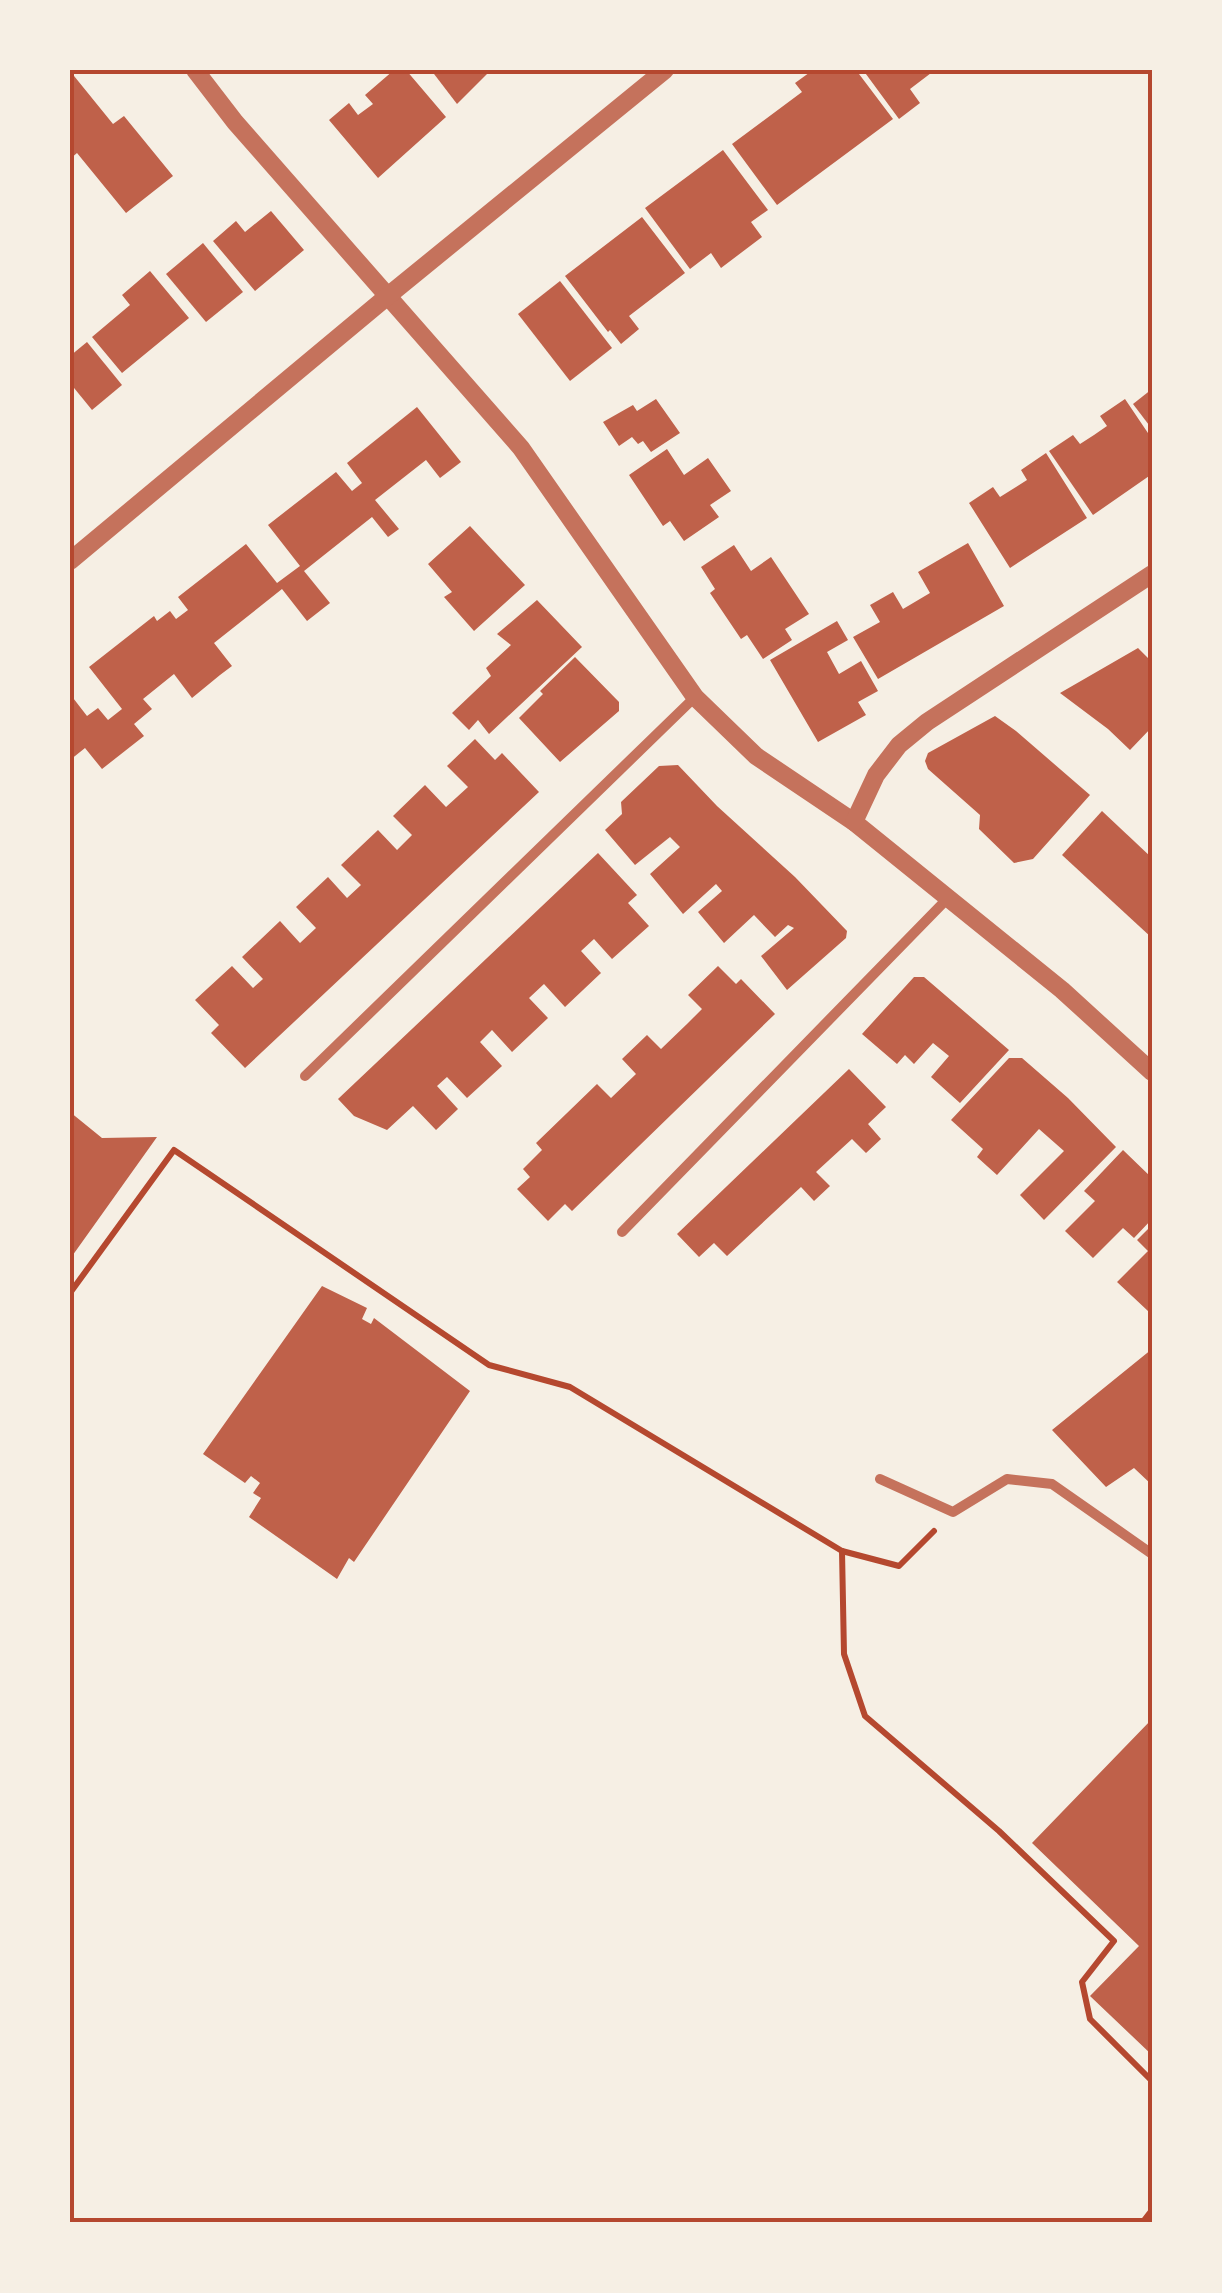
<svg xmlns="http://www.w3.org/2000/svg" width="1222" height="2293" viewBox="0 0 1222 2293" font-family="Lato,sans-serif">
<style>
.building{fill:#bf614a}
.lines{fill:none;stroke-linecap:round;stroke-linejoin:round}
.path{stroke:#b5482f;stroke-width:6}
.minor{stroke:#c5725c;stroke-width:10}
.tertiary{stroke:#c5725c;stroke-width:18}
.neatline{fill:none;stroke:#b5482f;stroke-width:4}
</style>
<rect width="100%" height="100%" fill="#f6efe4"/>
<g class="building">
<path d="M 394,70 L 406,70 L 446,117 L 378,178 L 329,120 L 349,103 L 358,115 L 373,104 L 365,95 Z"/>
<path d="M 431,70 L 491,70 L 457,104 Z"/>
<path d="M 813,70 L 856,70 L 893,119 L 777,205 L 732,144 L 802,92 L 795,83 Z"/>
<path d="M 863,70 L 935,70 L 910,89 L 920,103 L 899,119 Z"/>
<path d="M 70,71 L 113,124 L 124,116 L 173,176 L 126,213 L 77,153 L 70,159 Z"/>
<path d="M 723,150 L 768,210 L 751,222 L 762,237 L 721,268 L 711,253 L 690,269 L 645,208 Z"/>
<path d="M 271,211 L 304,250 L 255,291 L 213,241 L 236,221 L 245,232 Z"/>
<path d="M 642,217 L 685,273 L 629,316 L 639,329 L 621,344 L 610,330 L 608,332 L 565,276 Z"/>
<path d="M 203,243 L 243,292 L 206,322 L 166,274 Z"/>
<path d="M 150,271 L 189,318 L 122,373 L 92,337 L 130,305 L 122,295 Z"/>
<path d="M 560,281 L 612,348 L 570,381 L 518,314 Z"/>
<path d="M 87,342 L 122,385 L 92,410 L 70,383 L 70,356 Z"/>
<path d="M 1152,389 L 1152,429 L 1133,404 Z"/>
<path d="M 656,399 L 680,433 L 651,452 L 643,441 L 638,444 L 632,437 L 619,446 L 603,422 L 633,405 L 637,411 Z"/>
<path d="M 1125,399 L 1152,439 L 1152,474 L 1093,515 L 1049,451 L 1073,435 L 1080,444 L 1094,435 L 1107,426 L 1100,416 Z"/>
<path d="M 417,407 L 461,462 L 440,478 L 426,460 L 375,500 L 399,529 L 388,537 L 372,517 L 304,571 L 330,603 L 307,621 L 282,589 L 214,643 L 232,666 L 220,675 L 192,698 L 174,674 L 143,699 L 152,709 L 134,724 L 144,736 L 102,769 L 85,748 L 70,760 L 70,694 L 87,716 L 98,708 L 108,720 L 122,709 L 89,667 L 154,616 L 157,621 L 170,611 L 176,619 L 188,610 L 178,597 L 246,544 L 277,583 L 300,566 L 268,525 L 336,472 L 352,491 L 362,483 L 347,463 Z"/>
<path d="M 667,449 L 684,475 L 708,458 L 731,491 L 710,505 L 719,517 L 684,541 L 670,521 L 663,526 L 629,475 Z"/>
<path d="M 1046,453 L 1087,518 L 1010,568 L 969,503 L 993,487 L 1000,497 L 1027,480 L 1021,470 Z"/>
<path d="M 470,526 L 525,585 L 474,631 L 444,597 L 452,592 L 428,564 Z"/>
<path d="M 968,543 L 1004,606 L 878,679 L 853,637 L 880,622 L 870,605 L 893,592 L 903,609 L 930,593 L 918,572 Z"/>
<path d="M 734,545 L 751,571 L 771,557 L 809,614 L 785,629 L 792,640 L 763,659 L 747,635 L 741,639 L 710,593 L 715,589 L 701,567 Z"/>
<path d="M 537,600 L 582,647 L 489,734 L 478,720 L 469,730 L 452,713 L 491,676 L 486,668 L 511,645 L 497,634 Z"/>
<path d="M 837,621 L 848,640 L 827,652 L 839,674 L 861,661 L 878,691 L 858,702 L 866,715 L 818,742 L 770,660 Z"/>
<path d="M 1138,648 L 1152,662 L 1152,727 L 1130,750 L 1108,729 L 1060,693 Z"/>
<path d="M 575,657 L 619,702 L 619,711 L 560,762 L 519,718 L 543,694 L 540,691 Z"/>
<path d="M 995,716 L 1016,731 L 1090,795 L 1033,859 L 1014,863 L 979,829 L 980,815 L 928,769 L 925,761 L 928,753 Z"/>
<path d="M 475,739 L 495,760 L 502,753 L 539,792 L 245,1068 L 211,1033 L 219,1025 L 195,1000 L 232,966 L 253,988 L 263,979 L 242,957 L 280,921 L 300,943 L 316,928 L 296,907 L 328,877 L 347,898 L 361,885 L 341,865 L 378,830 L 397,850 L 412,835 L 393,816 L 425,785 L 446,807 L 468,787 L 447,766 Z"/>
<path d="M 678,765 L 717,806 L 795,877 L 847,931 L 846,938 L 787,990 L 761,956 L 794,928 L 788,925 L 775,937 L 754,915 L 724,943 L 698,912 L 722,891 L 716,884 L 683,914 L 650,874 L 680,847 L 670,837 L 635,865 L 605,830 L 622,814 L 621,802 L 659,766 Z"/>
<path d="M 1102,811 L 1152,858 L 1152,938 L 1062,855 Z"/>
<path d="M 598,853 L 637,895 L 628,903 L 649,926 L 612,959 L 594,939 L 581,951 L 601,973 L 565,1007 L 544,984 L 529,998 L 548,1018 L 512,1052 L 492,1030 L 480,1042 L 502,1066 L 467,1098 L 447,1077 L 437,1086 L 458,1109 L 436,1130 L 413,1106 L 387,1130 L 354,1116 L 338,1099 Z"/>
<path d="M 718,966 L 736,984 L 741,979 L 775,1014 L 572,1211 L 565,1204 L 548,1221 L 517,1189 L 530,1177 L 523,1169 L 542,1150 L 536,1143 L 597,1084 L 611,1098 L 636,1074 L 622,1059 L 647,1035 L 661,1049 L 687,1024 L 702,1009 L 688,995 Z"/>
<path d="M 914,977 L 924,977 L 1009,1050 L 960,1103 L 931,1077 L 949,1056 L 933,1043 L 914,1064 L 905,1055 L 897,1064 L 862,1034 Z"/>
<path d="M 1009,1058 L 1022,1058 L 1068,1098 L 1116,1147 L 1044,1220 L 1020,1195 L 1064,1151 L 1039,1129 L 997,1175 L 977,1157 L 983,1149 L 951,1120 Z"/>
<path d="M 849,1069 L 886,1107 L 868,1124 L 881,1139 L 866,1153 L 852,1139 L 816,1172 L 830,1186 L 814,1201 L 801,1187 L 727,1256 L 714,1243 L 699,1257 L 677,1234 Z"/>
<path d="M 70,1112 L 102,1138 L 157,1137 L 70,1259 Z"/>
<path d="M 1123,1150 L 1152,1178 L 1152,1219 L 1134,1238 L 1123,1228 L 1093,1258 L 1065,1231 L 1095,1201 L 1084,1191 Z"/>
<path d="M 1152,1225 L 1152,1307 L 1148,1311 L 1117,1282 L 1148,1251 L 1137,1240 Z"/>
<path d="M 322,1286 L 367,1308 L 362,1319 L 371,1324 L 374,1318 L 470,1391 L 354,1562 L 349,1558 L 337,1579 L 249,1517 L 261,1498 L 253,1493 L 260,1483 L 251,1476 L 245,1483 L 203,1454 Z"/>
<path d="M 1152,1349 L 1152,1485 L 1134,1468 L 1106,1487 L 1052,1430 Z"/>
<path d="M 1152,1719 L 1152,2055 L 1090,1996 L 1139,1946 L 1032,1843 Z"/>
</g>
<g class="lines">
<g class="path">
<path d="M 70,1293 L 174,1150 L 489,1365 L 570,1387 L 842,1551 L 899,1566 L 934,1531"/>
<path d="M 842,1551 L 844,1654 L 865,1716 L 999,1831 L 1114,1941 L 1082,1982 L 1090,2019 L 1152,2081"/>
<path d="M 1142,2223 L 1152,2210"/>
</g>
<g class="minor">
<path d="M 305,1076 L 695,697"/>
<path d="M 622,1232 L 948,898"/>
<path d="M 880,1479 L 953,1512 L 1007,1479 L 1052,1484 L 1152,1554"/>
</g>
<g class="tertiary">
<path d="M 195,70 L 235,122 L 521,448 L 695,697 L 756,756 L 854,822 L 1062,990 L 1152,1072"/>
<path d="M 70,561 L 389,295 L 665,70"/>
<path d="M 854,822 L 876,775 L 899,745 L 927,722 L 1152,574"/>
</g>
</g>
<rect width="1222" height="2293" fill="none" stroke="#f6efe4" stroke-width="145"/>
<rect x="72" y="72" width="1078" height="2148" class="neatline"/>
</svg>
